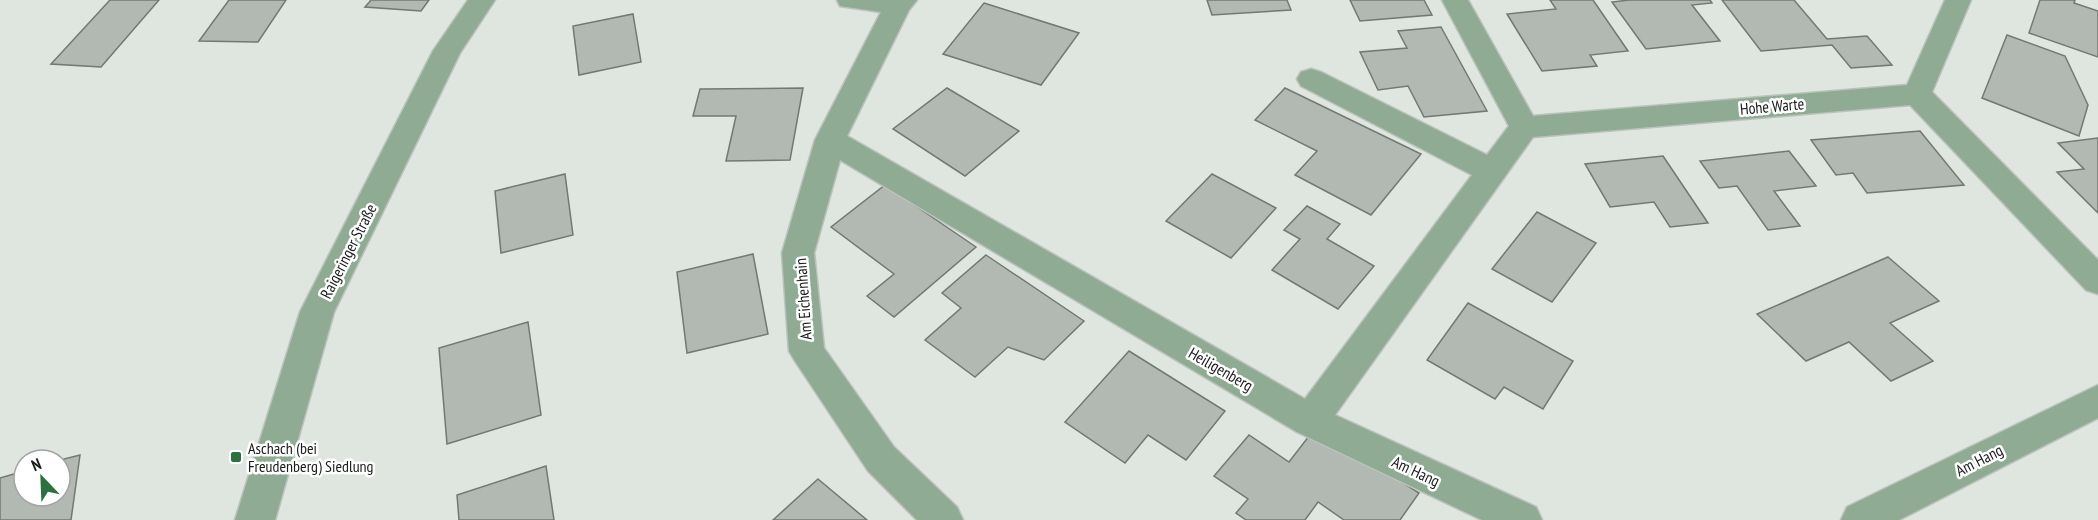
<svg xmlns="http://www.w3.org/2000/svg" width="2098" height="520" viewBox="0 0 2098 520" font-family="'PT Sans Narrow',sans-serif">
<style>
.building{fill:#b1b9b2;stroke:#727973;stroke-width:1.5}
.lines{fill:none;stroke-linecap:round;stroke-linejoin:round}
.minor-casing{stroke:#bbc2bc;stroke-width:3}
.minor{fill:#8fab93;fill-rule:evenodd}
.poi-dot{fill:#2b713d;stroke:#fff;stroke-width:2}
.labels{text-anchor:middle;stroke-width:5;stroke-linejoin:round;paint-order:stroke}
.street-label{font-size:16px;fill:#191c1a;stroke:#fff}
.poi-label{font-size:16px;fill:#191c1a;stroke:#fff;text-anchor:start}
</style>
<rect width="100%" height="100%" fill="#dee6df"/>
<g class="building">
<path d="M 110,0 L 159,0 L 101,67 L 51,64 Z"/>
<path d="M 229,0 L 286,0 L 258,42 L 199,41 Z"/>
<path d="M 371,0 L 429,0 L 421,11 L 365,7 Z"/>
<path d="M 1207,0 L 1287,0 L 1291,10 L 1212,15 Z"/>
<path d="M 1350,0 L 1424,0 L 1432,15 L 1360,21 Z"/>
<path d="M 1550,0 L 1593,0 L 1628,51 L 1590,55 L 1597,66 L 1542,71 L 1507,14 L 1556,9 Z"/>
<path d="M 1629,0 L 1710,0 L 1712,3 L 1692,5 L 1720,41 L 1646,49 L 1612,2 Z"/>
<path d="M 1722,0 L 1794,0 L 1827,39 L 1867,36 L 1892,65 L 1851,68 L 1832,45 L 1761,51 Z"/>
<path d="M 2040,0 L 2075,0 L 2074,3 L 2098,11 L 2098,57 L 2029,33 Z"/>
<path d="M 984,3 L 1079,33 L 1041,85 L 943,54 Z"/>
<path d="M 633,14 L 641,62 L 579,75 L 573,26 Z"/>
<path d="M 1441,27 L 1487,111 L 1424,117 L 1408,86 L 1378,90 L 1360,52 L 1407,48 L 1398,31 Z"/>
<path d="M 2007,35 L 2065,56 L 2088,105 L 2079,136 L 1982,98 Z"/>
<path d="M 803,88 L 790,160 L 726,161 L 736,116 L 693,116 L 700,89 Z"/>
<path d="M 947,88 L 1019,131 L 965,176 L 893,129 Z"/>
<path d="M 1285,88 L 1421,154 L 1371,215 L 1295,175 L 1317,151 L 1255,120 Z"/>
<path d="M 1920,131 L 1964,185 L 1867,193 L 1853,173 L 1836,175 L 1811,140 Z"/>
<path d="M 2098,138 L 2098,213 L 2057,172 L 2084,169 L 2058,143 Z"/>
<path d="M 1789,151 L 1816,186 L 1774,191 L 1800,226 L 1768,230 L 1737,186 L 1719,188 L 1700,161 Z"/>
<path d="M 1663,156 L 1708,223 L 1670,227 L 1654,202 L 1610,207 L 1585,164 Z"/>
<path d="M 565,174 L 573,235 L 501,253 L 495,191 Z"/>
<path d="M 1212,174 L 1276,208 L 1231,258 L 1166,221 Z"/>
<path d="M 885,185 L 976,247 L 894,317 L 867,296 L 894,274 L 831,227 Z"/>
<path d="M 1307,206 L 1340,224 L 1327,239 L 1374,266 L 1338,309 L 1272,270 L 1300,239 L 1284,230 Z"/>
<path d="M 1537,212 L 1596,243 L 1552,302 L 1492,269 Z"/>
<path d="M 753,254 L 768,334 L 687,353 L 677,272 Z"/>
<path d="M 986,255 L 1084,321 L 1044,360 L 1008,347 L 975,377 L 925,340 L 961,308 L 942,293 Z"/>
<path d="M 1888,257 L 1939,301 L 1890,323 L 1933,361 L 1891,381 L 1849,342 L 1806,361 L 1757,314 Z"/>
<path d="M 1468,303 L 1573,361 L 1543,409 L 1504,387 L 1495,399 L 1427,360 Z"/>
<path d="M 528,322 L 541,415 L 447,444 L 439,348 Z"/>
<path d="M 1129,351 L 1225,411 L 1186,460 L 1148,435 L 1125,463 L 1065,422 Z"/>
<path d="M 1316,427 L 1419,493 L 1400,520 L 1344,520 L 1318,502 L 1305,520 L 1246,520 L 1236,513 L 1248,499 L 1214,476 L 1249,435 L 1289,462 Z"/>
<path d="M 80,455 L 71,520 L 0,520 L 0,478 L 24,471 L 24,496 L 60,496 L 60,460 Z"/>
<path d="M 546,466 L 554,520 L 459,520 L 457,495 Z"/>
<path d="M 818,479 L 867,520 L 773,520 Z"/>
</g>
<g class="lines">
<defs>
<g id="minor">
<path d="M 468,0 L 495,0 L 460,53 L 334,312 L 275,520 L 235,520 L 300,312 L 433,51 Z"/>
<path d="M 837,0 L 917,0 L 909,10 L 847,136 L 1305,399 L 1472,175 L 1301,86 L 1297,79 L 1301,72 L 1311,69 L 1321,72 L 1487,155 L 1509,126 L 1442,0 L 1468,0 L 1533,116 L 1907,85 L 1945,0 L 1971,0 L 1932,92 L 2098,260 L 2098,294 L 2086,290 L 1910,105 L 1533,137 L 1335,415 L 1536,507 L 1542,520 L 1482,520 L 1297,432 L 840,160 L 814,253 L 824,348 L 894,447 L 957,507 L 963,520 L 917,520 L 868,471 L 795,361 L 789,351 L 782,253 L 815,140 L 881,12 L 840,6 Z"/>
<path d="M 2098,385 L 2098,418 L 1899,520 L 1841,520 L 1847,507 Z"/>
</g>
</defs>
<use href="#minor" class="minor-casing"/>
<use href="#minor" class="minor"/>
</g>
<rect class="poi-dot" x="230" y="451" width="12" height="12" rx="3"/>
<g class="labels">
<g class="street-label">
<text transform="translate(1772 106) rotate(-5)" y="6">Hohe Warte</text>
<text transform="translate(348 251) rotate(-63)" y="6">Raigeringer Straße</text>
<text transform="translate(803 299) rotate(-94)" y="6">Am Eichenhain</text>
<text transform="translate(1221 369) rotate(30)" y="6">Heiligenberg</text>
<text transform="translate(1979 460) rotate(-27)" y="6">Am Hang</text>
<text transform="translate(1416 471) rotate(25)" y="6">Am Hang</text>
</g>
<g class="poi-label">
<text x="248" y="454">Aschach (bei<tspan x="248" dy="18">Freudenberg) Siedlung</tspan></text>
</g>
</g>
<g transform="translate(42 478) rotate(337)"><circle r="28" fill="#ffffff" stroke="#a3a4a3" stroke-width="1.5"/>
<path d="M0-4.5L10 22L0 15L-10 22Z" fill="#2b713d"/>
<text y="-9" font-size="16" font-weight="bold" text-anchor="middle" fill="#191c1a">N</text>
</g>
</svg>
